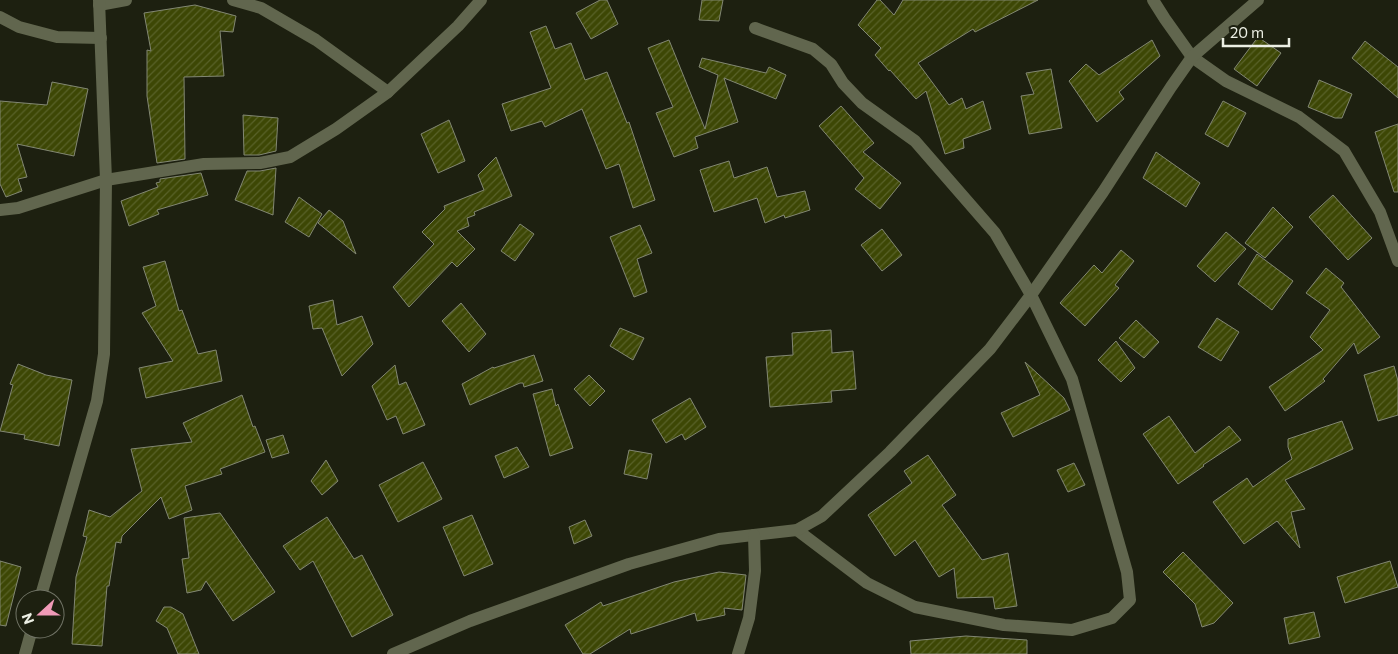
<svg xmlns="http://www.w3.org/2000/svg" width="1398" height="654" viewBox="0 0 1398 654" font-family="Commissioner,sans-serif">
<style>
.building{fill:url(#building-hatch);stroke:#828773}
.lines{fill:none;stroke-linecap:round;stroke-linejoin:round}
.minor{stroke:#61664e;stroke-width:12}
</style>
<defs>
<pattern id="building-hatch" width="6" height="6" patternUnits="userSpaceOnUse" patternTransform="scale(1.25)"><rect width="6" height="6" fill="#3d4705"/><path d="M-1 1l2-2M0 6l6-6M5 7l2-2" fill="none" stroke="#596229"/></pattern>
</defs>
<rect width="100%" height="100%" fill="#1d2010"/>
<g class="building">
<path d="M 600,0 L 607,0 L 618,24 L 591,39 L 576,13 Z"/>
<path d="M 702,0 L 723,0 L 719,21 L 699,20 Z"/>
<path d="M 877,0 L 880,0 L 894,15 L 903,0 L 1038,0 L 975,32 L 973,29 L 918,63 L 949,105 L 962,98 L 966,109 L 983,101 L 991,129 L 963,139 L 964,148 L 945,154 L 926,91 L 916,99 L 890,70 L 889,71 L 875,55 L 881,48 L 858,25 Z"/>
<path d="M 195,5 L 236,16 L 233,32 L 220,31 L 224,76 L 184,77 L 185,159 L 157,163 L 147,96 L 147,50 L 151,51 L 144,13 Z"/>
<path d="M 546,26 L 555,49 L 571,43 L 585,80 L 607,72 L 627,123 L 629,122 L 655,200 L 633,208 L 619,164 L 606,169 L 582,109 L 545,127 L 542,121 L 511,131 L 502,104 L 551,88 L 530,32 Z"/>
<path d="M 1258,37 L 1281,53 L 1257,86 L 1234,69 Z"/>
<path d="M 669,40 L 705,129 L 718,75 L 699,67 L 702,58 L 766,73 L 769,67 L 786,75 L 776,99 L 724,78 L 738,122 L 695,137 L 698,148 L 674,157 L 656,113 L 673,107 L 648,48 Z"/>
<path d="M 1152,40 L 1160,56 L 1119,92 L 1124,99 L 1097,122 L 1069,81 L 1086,64 L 1099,75 Z"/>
<path d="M 1365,41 L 1398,67 L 1398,98 L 1352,58 Z"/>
<path d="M 1051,69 L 1062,128 L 1029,134 L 1021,96 L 1034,94 L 1026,73 Z"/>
<path d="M 1319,80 L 1352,94 L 1342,118 L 1335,118 L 1308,107 Z"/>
<path d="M 52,82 L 88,89 L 74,156 L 17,144 L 27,177 L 18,179 L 22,191 L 6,197 L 0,184 L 0,101 L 47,105 Z"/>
<path d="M 1223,101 L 1246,113 L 1228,147 L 1205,134 Z"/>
<path d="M 841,106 L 874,143 L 863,152 L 901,183 L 880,209 L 855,189 L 864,178 L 819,126 Z"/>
<path d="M 243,115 L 278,118 L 276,151 L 259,155 L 244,155 Z"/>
<path d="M 449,120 L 465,161 L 438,173 L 421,134 Z"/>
<path d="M 1398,124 L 1398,192 L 1394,192 L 1375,132 Z"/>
<path d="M 1156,152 L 1200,183 L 1186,207 L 1143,178 Z"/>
<path d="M 496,157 L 512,196 L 474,212 L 475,215 L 467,218 L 469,226 L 457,231 L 475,249 L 457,267 L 452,262 L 409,307 L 393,287 L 434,244 L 422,232 L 445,209 L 444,206 L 484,190 L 478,175 Z"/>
<path d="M 729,161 L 734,178 L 767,167 L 777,197 L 805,191 L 810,210 L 785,218 L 784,215 L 765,223 L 757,198 L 714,212 L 700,170 Z"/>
<path d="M 276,168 L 273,215 L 235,200 L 247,171 L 260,171 Z"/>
<path d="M 201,173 L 208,195 L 157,210 L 159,214 L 129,226 L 121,201 L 158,187 L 156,183 L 160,182 L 160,179 Z"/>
<path d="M 1333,195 L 1372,238 L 1348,260 L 1309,217 Z"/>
<path d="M 299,197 L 322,214 L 309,237 L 285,222 Z"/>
<path d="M 1273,207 L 1293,227 L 1265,258 L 1245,243 Z"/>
<path d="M 329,210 L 343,221 L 356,254 L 318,223 Z"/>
<path d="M 520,224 L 534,234 L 515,261 L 501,251 Z"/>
<path d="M 640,225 L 652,253 L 637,259 L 647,292 L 634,297 L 610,237 Z"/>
<path d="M 882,229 L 902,255 L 882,271 L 861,245 Z"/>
<path d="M 1226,232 L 1246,249 L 1215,282 L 1197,266 Z"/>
<path d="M 1121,250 L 1134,261 L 1115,285 L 1119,288 L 1085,326 L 1060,303 L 1094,265 L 1102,273 Z"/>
<path d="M 1257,254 L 1293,281 L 1272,310 L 1238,284 Z"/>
<path d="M 165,261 L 179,311 L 182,310 L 198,354 L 216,350 L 222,381 L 146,398 L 139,368 L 173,361 L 142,313 L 156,306 L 143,267 Z"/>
<path d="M 1326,268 L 1344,283 L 1341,287 L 1380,337 L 1358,354 L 1354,343 L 1323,379 L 1325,381 L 1298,402 L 1285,411 L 1269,387 L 1323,350 L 1310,337 L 1330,310 L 1306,293 Z"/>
<path d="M 333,300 L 337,325 L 362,316 L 373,344 L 342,376 L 322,328 L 313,329 L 309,306 Z"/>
<path d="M 461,303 L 486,334 L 469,352 L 442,321 Z"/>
<path d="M 1217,318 L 1239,332 L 1221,361 L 1198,347 Z"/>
<path d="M 1136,320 L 1159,342 L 1144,358 L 1119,338 Z"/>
<path d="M 620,328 L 644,338 L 633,360 L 610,346 Z"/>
<path d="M 831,330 L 832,353 L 853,351 L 856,389 L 831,391 L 832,402 L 770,407 L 766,357 L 793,355 L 792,333 Z"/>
<path d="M 1116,341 L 1135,368 L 1121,382 L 1098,360 Z"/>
<path d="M 534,355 L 543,381 L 524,387 L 523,383 L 520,383 L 470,405 L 462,384 L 493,367 L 494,368 Z"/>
<path d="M 1025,362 L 1064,398 L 1070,410 L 1013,437 L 1001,413 L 1040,395 Z"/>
<path d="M 18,364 L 46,375 L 72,380 L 59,446 L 24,439 L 25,435 L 0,431 L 13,385 L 10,384 Z"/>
<path d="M 395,365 L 399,385 L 406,382 L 425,425 L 403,434 L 396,416 L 387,420 L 372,386 Z"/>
<path d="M 1394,366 L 1398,381 L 1398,415 L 1378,421 L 1364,375 Z"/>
<path d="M 589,375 L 605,391 L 590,406 L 574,389 Z"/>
<path d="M 552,389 L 556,406 L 558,404 L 573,448 L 550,456 L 533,394 Z"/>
<path d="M 242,395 L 253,427 L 255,426 L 265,452 L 220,469 L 222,474 L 185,486 L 192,510 L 169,519 L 161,497 L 122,536 L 121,543 L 116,542 L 109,586 L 107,586 L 102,646 L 72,644 L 76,577 L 87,537 L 83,536 L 89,510 L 110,517 L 142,491 L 131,449 L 192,442 L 183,423 Z"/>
<path d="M 690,398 L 706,427 L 685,440 L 682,434 L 666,443 L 652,420 Z"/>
<path d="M 1169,416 L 1195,453 L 1229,426 L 1241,440 L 1203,465 L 1204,466 L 1178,484 L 1143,434 Z"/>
<path d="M 1342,421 L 1353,449 L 1285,480 L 1305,509 L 1291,512 L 1300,548 L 1277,521 L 1244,544 L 1213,502 L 1247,478 L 1253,487 L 1292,459 L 1288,447 L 1288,439 Z"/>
<path d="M 283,435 L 289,453 L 272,458 L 266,440 Z"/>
<path d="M 517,447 L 529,467 L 504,478 L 495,456 Z"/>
<path d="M 629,450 L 652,454 L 647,479 L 624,474 Z"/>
<path d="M 928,455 L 956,495 L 942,505 L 982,560 L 1008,553 L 1017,606 L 995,609 L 993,597 L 957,598 L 954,568 L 939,577 L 915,540 L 895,556 L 868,515 L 912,483 L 904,471 Z"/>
<path d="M 326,460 L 338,481 L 322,495 L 311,481 Z"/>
<path d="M 423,462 L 442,499 L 398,522 L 379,485 Z"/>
<path d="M 1074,463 L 1085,485 L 1068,492 L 1057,470 Z"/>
<path d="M 220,513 L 275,592 L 233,621 L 206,581 L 201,590 L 187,593 L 182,559 L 189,558 L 184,518 Z"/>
<path d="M 472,515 L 493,564 L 464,576 L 443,527 Z"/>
<path d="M 327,517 L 354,559 L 362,555 L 393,615 L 352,637 L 313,561 L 300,570 L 283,546 Z"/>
<path d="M 585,520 L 592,536 L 574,544 L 569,527 Z"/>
<path d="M 1183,552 L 1233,603 L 1214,623 L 1202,627 L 1195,604 L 1163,572 Z"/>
<path d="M 0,561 L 21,567 L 6,626 L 0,625 Z"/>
<path d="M 1390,561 L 1398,587 L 1345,603 L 1337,577 Z"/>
<path d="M 719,572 L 746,575 L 742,610 L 724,608 L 725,615 L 697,621 L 695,613 L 631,634 L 630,629 L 590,654 L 583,654 L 565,625 L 601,602 L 603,606 L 674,582 Z"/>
<path d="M 164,607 L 171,607 L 183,614 L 199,654 L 178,654 L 167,628 L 156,621 Z"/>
<path d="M 1314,612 L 1320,637 L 1289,644 L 1284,618 Z"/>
<path d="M 966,636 L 1027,640 L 1027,654 L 911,654 L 910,641 Z"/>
</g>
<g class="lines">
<g class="minor">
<path d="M 233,0 L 261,8 L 316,40 L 388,92"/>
<path d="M 1153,0 L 1165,19 L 1192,57 L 1226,81 L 1299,117 L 1344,151 L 1380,212 L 1398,261"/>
<path d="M 99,5 L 126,0"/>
<path d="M 0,17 L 19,27 L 57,37 L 101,38"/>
<path d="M 755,28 L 813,49 L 831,64 L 843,83 L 862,103 L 915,141 L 995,233 L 1031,295 L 1072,379 L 1127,572 L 1130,600 L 1112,618 L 1072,630 L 1004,625 L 915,607 L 867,583 L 797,530"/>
<path d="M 0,210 L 18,208 L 106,180 L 204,164 L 260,163 L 290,157 L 336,129 L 388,92 L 458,26 L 481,0"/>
<path d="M 40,599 L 97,401 L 104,354 L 106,180 L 99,0"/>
<path d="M 25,654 L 32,629"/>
<path d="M 393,654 L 470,621 L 629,564 L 719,539 L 797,530 L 822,516 L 890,452 L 990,349 L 1031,295 L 1103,192 L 1171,87 L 1192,57 L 1258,0"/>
<path d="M 738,654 L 749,618 L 755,571 L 754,535"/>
</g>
</g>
<g transform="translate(40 614) rotate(249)"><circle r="24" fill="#1d2010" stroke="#707365"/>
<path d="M0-4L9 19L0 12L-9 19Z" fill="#f09ab7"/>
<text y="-8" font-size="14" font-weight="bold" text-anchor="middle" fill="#ecefe4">N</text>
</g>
<path d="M1223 38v8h66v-8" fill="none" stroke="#ecefe4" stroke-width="2.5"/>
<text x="1230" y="38" font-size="15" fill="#ecefe4" stroke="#1d2010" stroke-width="4" paint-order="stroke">20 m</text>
</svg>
